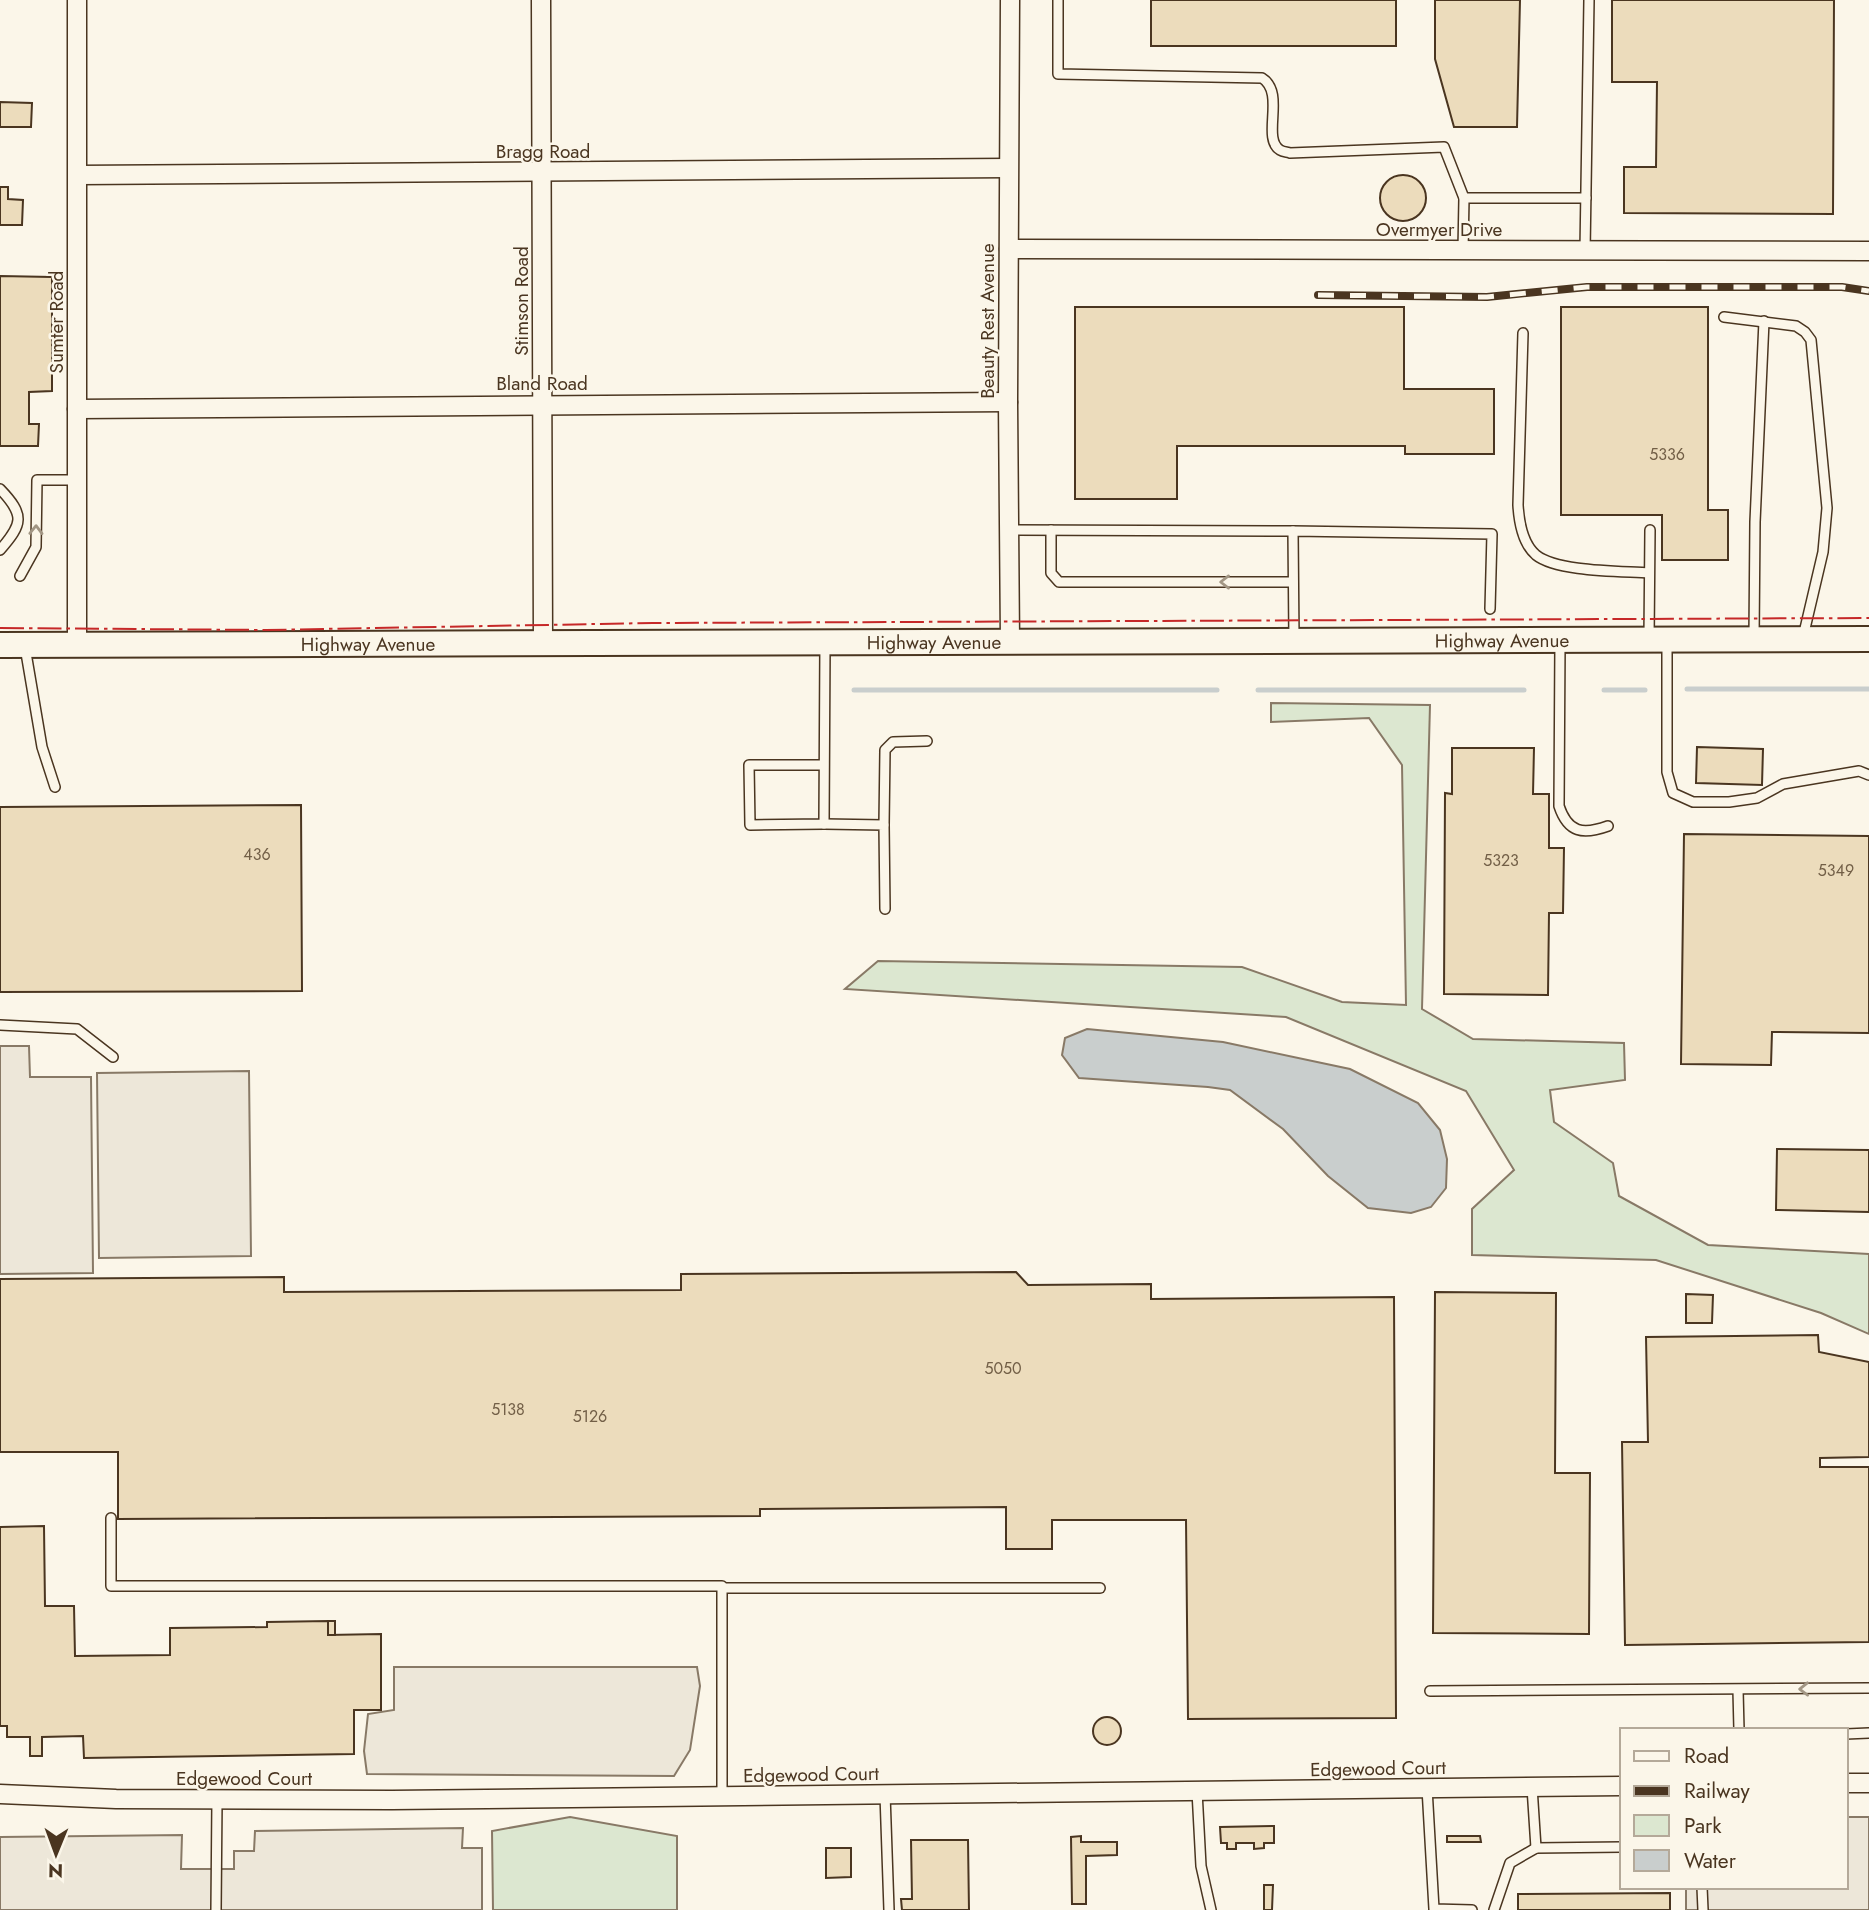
<svg xmlns="http://www.w3.org/2000/svg" width="1869" height="1910" viewBox="0 0 1869 1910" font-family="Jost,sans-serif">
<style>
.green{fill:#dce7d0;stroke:#887966;stroke-width:2}
.parking{fill:#ede7d9;stroke:#887966;stroke-width:2}
.water{fill:#c9cecd;stroke:#887966;stroke-width:2}
.lines{fill:none;stroke-linecap:round;stroke-linejoin:round}
.stream{stroke:#c9cecd;stroke-width:5}
.building{fill:#ecdcbc;stroke:#4a3520;stroke-width:2}
.lane-casing{stroke:#4a3520;stroke-width:12}
.street-casing{stroke:#4a3520;stroke-width:21}
.secondary-casing{stroke:#4a3520;stroke-width:28}
.lane{stroke:#fbf6e9;stroke-width:9}
.street{stroke:#fbf6e9;stroke-width:18}
.secondary{stroke:#fbf6e9;stroke-width:24}
.rail-casing{stroke:#4a3520;stroke-width:8}
.rail{stroke:#fbf6e9;stroke-width:5;stroke-dasharray:16;stroke-linecap:butt}
.power{stroke:#c62828;stroke-width:2;stroke-dasharray:24 5 3.5 5;stroke-linecap:butt}
.oneway{stroke:#a29684}
.labels{text-anchor:middle;stroke-width:5;stroke-linejoin:round;paint-order:stroke}
.number-label{font-size:16px;fill:#725f47}
.street-label{font-size:19px;fill:#4a3520;stroke:#fbf6e9}
</style>
<rect width="100%" height="100%" fill="#fbf6e9"/>
<g class="green">
<path d="M 1271,703 L 1430,705 L 1422,1009 L 1473,1039 L 1624,1043 L 1625,1080 L 1550,1090 L 1554,1122 L 1613,1163 L 1619,1196 L 1708,1245 L 1869,1254 L 1869,1334 L 1821,1313 L 1656,1260 L 1472,1255 L 1472,1209 L 1514,1170 L 1466,1091 L 1286,1017 L 845,989 L 878,961 L 1242,967 L 1342,1002 L 1406,1005 L 1402,765 L 1369,718 L 1271,722 Z"/>
<path d="M 570,1817 L 677,1836 L 677,1910 L 493,1910 L 492,1831 Z"/>
</g>
<g class="parking">
<path d="M 0,1046 L 29,1046 L 30,1077 L 91,1077 L 93,1273 L 0,1274 Z"/>
<path d="M 249,1071 L 251,1256 L 99,1258 L 97,1073 Z"/>
<path d="M 394,1667 L 697,1667 L 700,1686 L 690,1750 L 674,1776 L 367,1774 L 364,1751 L 368,1714 L 394,1710 Z"/>
<path d="M 1846,1817 L 1869,1817 L 1869,1910 L 1686,1910 L 1686,1887 L 1846,1887 Z"/>
<path d="M 463,1828 L 462,1848 L 482,1848 L 482,1910 L 0,1910 L 0,1837 L 182,1835 L 181,1869 L 234,1869 L 234,1851 L 254,1851 L 255,1831 Z"/>
</g>
<path class="water" d="M 1087,1029 L 1223,1042 L 1350,1069 L 1418,1103 L 1440,1130 L 1447,1159 L 1446,1188 L 1431,1207 L 1411,1213 L 1368,1208 L 1328,1176 L 1283,1129 L 1230,1090 L 1208,1087 L 1079,1078 L 1062,1055 L 1065,1038 Z"/>
<g class="lines">
<g class="stream">
<path d="M 1687,689 L 1869,689"/>
<path d="M 854,690 L 1217,690"/>
<path d="M 1258,690 L 1524,690"/>
<path d="M 1604,690 L 1645,690"/>
</g>
</g>
<g class="building">
<rect x="1151" y="0" width="245" height="46"/>
<path d="M 1435,0 L 1520,0 L 1517,127 L 1454,127 L 1435,59 Z"/>
<path d="M 1612,0 L 1834,0 L 1833,214 L 1624,213 L 1624,167 L 1656,167 L 1657,82 L 1612,82 Z"/>
<path d="M 0,102 L 32,103 L 31,127 L 0,127 Z"/>
<circle cx="1403" cy="198" r="23"/>
<path d="M 0,187 L 8,187 L 8,199 L 23,200 L 22,225 L 0,225 Z"/>
<path d="M 0,276 L 52,277 L 52,391 L 29,392 L 29,424 L 39,424 L 38,446 L 0,446 Z"/>
<path d="M 1075,307 L 1404,307 L 1404,389 L 1494,389 L 1494,454 L 1405,454 L 1405,446 L 1177,446 L 1177,499 L 1075,499 Z"/>
<path d="M 1561,307 L 1708,307 L 1708,510 L 1728,510 L 1728,560 L 1662,560 L 1662,515 L 1561,515 Z"/>
<path d="M 1697,747 L 1763,749 L 1762,785 L 1696,783 Z"/>
<path d="M 1452,748 L 1534,748 L 1533,794 L 1549,794 L 1549,848 L 1564,848 L 1563,913 L 1549,913 L 1548,995 L 1444,994 L 1445,793 L 1452,794 Z"/>
<path d="M 301,805 L 302,991 L 0,992 L 0,807 Z"/>
<path d="M 1684,834 L 1869,836 L 1869,1033 L 1772,1032 L 1771,1065 L 1681,1064 Z"/>
<path d="M 1777,1149 L 1869,1150 L 1869,1212 L 1776,1210 Z"/>
<path d="M 1016,1272 L 1028,1285 L 1151,1284 L 1151,1299 L 1394,1297 L 1396,1718 L 1188,1719 L 1186,1520 L 1052,1520 L 1052,1549 L 1006,1549 L 1006,1507 L 760,1509 L 760,1516 L 118,1519 L 118,1452 L 0,1452 L 0,1279 L 284,1277 L 284,1292 L 681,1290 L 681,1274 Z"/>
<path d="M 1435,1292 L 1556,1293 L 1555,1473 L 1590,1473 L 1589,1634 L 1433,1633 Z"/>
<path d="M 1686,1294 L 1713,1295 L 1712,1323 L 1686,1323 Z"/>
<path d="M 1818,1335 L 1819,1352 L 1869,1362 L 1869,1457 L 1820,1458 L 1820,1467 L 1869,1467 L 1869,1642 L 1625,1645 L 1622,1442 L 1648,1442 L 1646,1337 Z"/>
<path d="M 44,1526 L 45,1606 L 74,1606 L 75,1656 L 170,1655 L 170,1628 L 267,1627 L 267,1622 L 328,1621 L 328,1635 L 381,1634 L 381,1710 L 354,1710 L 354,1754 L 84,1758 L 83,1736 L 42,1737 L 42,1756 L 30,1756 L 30,1737 L 7,1737 L 7,1726 L 0,1726 L 0,1527 Z"/>
<rect x="328" y="1621" width="7" height="14"/>
<circle cx="1107" cy="1731" r="14"/>
<path d="M 1274,1826 L 1274,1843 L 1264,1843 L 1264,1848 L 1254,1849 L 1254,1843 L 1236,1843 L 1236,1849 L 1227,1849 L 1227,1843 L 1221,1843 L 1220,1827 Z"/>
<path d="M 1081,1836 L 1081,1842 L 1117,1842 L 1117,1855 L 1086,1856 L 1086,1904 L 1072,1904 L 1071,1837 Z"/>
<path d="M 1447,1836 L 1480,1836 L 1481,1842 L 1447,1842 Z"/>
<path d="M 911,1840 L 968,1840 L 969,1910 L 902,1910 L 901,1899 L 912,1899 Z"/>
<path d="M 826,1848 L 851,1848 L 851,1877 L 826,1878 Z"/>
<path d="M 1264,1885 L 1273,1885 L 1272,1910 L 1264,1910 Z"/>
<path d="M 1670,1893 L 1670,1910 L 1518,1910 L 1518,1894 Z"/>
</g>
<g class="lines">
<defs>
<g id="lane">
<path d="M 1058,0 L 1058,74 L 1262,78 C 1286,93 1261,138 1280,150 C 1283,152 1287,152 1290,153 L 1444,147 L 1464,198 L 1463,250"/>
<path d="M 1464,198 L 1586,198"/>
<path d="M 1585,251 L 1589,0"/>
<path d="M 1724,317 L 1796,326 L 1805,332 L 1811,340 L 1827,508 L 1823,552 L 1803,637"/>
<path d="M 1523,333 L 1518,505 C 1519,522 1522,543 1536,555 C 1557,572 1622,571 1649,573"/>
<path d="M 0,489 C 25,515 23,524 0,550"/>
<path d="M 1009,530 L 1293,531"/>
<path d="M 1051,530 L 1051,573 L 1059,582 L 1293,582"/>
<path d="M 20,576 L 36,547 L 37,480 L 77,480"/>
<path d="M 1754,637 L 1755,522 L 1764,321"/>
<path d="M 1649,638 L 1650,530"/>
<path d="M 1294,640 L 1293,531 L 1492,534 L 1490,609"/>
<path d="M 1560,642 L 1559,806 C 1568,833 1583,835 1608,826"/>
<path d="M 1667,642 L 1667,772 L 1673,793 L 1693,802 L 1729,802 L 1757,798 L 1783,784 L 1859,771 L 1869,775"/>
<path d="M 25,647 L 42,747 L 55,787"/>
<path d="M 824,765 L 749,765 L 750,825 L 824,824 L 825,643"/>
<path d="M 824,824 L 884,825 L 885,909"/>
<path d="M 884,825 L 885,750 L 893,742 L 927,741"/>
<path d="M 0,1025 L 77,1029 L 113,1057"/>
<path d="M 111,1518 L 111,1586 L 722,1586 L 722,1796"/>
<path d="M 722,1588 L 1100,1588"/>
<path d="M 1738,1690 L 1739,1730"/>
<path d="M 1430,1691 L 1869,1688"/>
<path d="M 1846,1734 L 1869,1733"/>
<path d="M 1532,1787 L 1536,1848 L 1622,1847"/>
<path d="M 1427,1788 L 1434,1909 L 1472,1910"/>
<path d="M 1197,1791 L 1201,1866 L 1211,1910"/>
<path d="M 885,1794 L 889,1910"/>
<path d="M 1702,1887 L 1703,1910"/>
<path d="M 216,1910 L 217,1800"/>
<path d="M 1494,1910 L 1510,1863 L 1536,1848"/>
</g>
<g id="street">
<path d="M 541,0 L 543,644"/>
<path d="M 79,175 L 1008,168"/>
<path d="M 1009,249 L 1869,251"/>
<path d="M 77,409 L 1008,402"/>
<path d="M 1010,642 L 1008,402 L 1010,0"/>
<path d="M 77,645 L 77,0"/>
<path d="M 1846,1783 L 1869,1783"/>
<path d="M 0,1794 L 116,1799 L 392,1800 L 1622,1786"/>
</g>
<g id="secondary">
<path id="s1" d="M 0,645 L 1869,639"/>
</g>
</defs>
<use href="#lane" class="lane-casing"/>
<use href="#street" class="street-casing"/>
<use href="#secondary" class="secondary-casing"/>
<use href="#lane" class="lane"/>
<use href="#street" class="street"/>
<use href="#secondary" class="secondary"/>
<defs>
<path id="rail" d="M 1318,295 L 1487,297 L 1587,287 L 1842,287 L 1869,291"/>
</defs>
<use href="#rail" class="rail-casing"/>
<use href="#rail" class="rail"/>
<path class="power" d="M 0,628 L 266,630 L 653,623 L 1869,618"/>
</g>
<defs><path id="oneway-chevron" d="M-2-3.5L2.5 0L-2 3.5" fill="none" stroke-width="1.6" stroke-linecap="round" stroke-linejoin="round" transform="scale(1.75)"/></defs>
<g class="oneway">
<use href="#oneway-chevron" transform="translate(36 530) rotate(-89)"/>
<use href="#oneway-chevron" transform="translate(1225 582) rotate(-180)"/>
<use href="#oneway-chevron" transform="translate(1804 1689) rotate(179)"/>
</g>
<g class="labels">
<g class="number-label">
<text x="1667" y="460">5336</text>
<text x="257" y="860">436</text>
<text x="1501" y="866">5323</text>
<text x="1836" y="876">5349</text>
<text x="1003" y="1374">5050</text>
<text x="508" y="1415">5138</text>
<text x="590" y="1422">5126</text>
</g>
<g class="street-label">
<text x="543" y="158">Bragg Road</text>
<text x="1439" y="236">Overmyer Drive</text>
<text transform="translate(521 301) rotate(-90)" y="7">Stimson Road</text>
<text transform="translate(987 321) rotate(-90)" y="7">Beauty Rest Avenue</text>
<text transform="translate(56 322) rotate(-90)" y="7">Sumter Road</text>
<text x="542" y="390">Bland Road</text>
<text dy="7" stroke="none"><textPath href="#s1" startOffset="1502">Highway Avenue</textPath></text>
<text dy="7" stroke="none"><textPath href="#s1" startOffset="934">Highway Avenue</textPath></text>
<text dy="7" stroke="none"><textPath href="#s1" startOffset="368">Highway Avenue</textPath></text>
<text transform="translate(1378 1768) rotate(-1)" y="7">Edgewood Court</text>
<text transform="translate(811 1774) rotate(-1)" y="7">Edgewood Court</text>
<text x="244" y="1785">Edgewood Court</text>
</g>
</g>
<rect x="1620" y="1728" width="228" height="161" fill="#fbf6e9" stroke="#b4a999" stroke-width="2"/>
<rect x="1634" y="1751" width="35" height="10" fill="#fbf6e9" stroke="#b4a999" stroke-width="2"/>
<text x="1684" y="1763" font-size="21" fill="#4a3520">Road</text>
<rect x="1634" y="1786" width="35" height="10" fill="#4a3520" stroke="#b4a999" stroke-width="2"/>
<text x="1684" y="1798" font-size="21" fill="#4a3520">Railway</text>
<rect x="1634" y="1815" width="35" height="21" fill="#dce7d0" stroke="#b4a999" stroke-width="2"/>
<text x="1684" y="1833" font-size="21" fill="#4a3520">Park</text>
<rect x="1634" y="1850" width="35" height="21" fill="#c9cecd" stroke="#b4a999" stroke-width="2"/>
<text x="1684" y="1868" font-size="21" fill="#4a3520">Water</text>
<g transform="translate(56 1854) rotate(181)" stroke="#fbf6e9" stroke-width="5" paint-order="stroke">
<path d="M0-5L12 26L0 18L-12 26Z" fill="#4a3520"/>
<text y="-10" font-size="19" font-weight="bold" text-anchor="middle" fill="#4a3520">N</text>
</g>
</svg>
